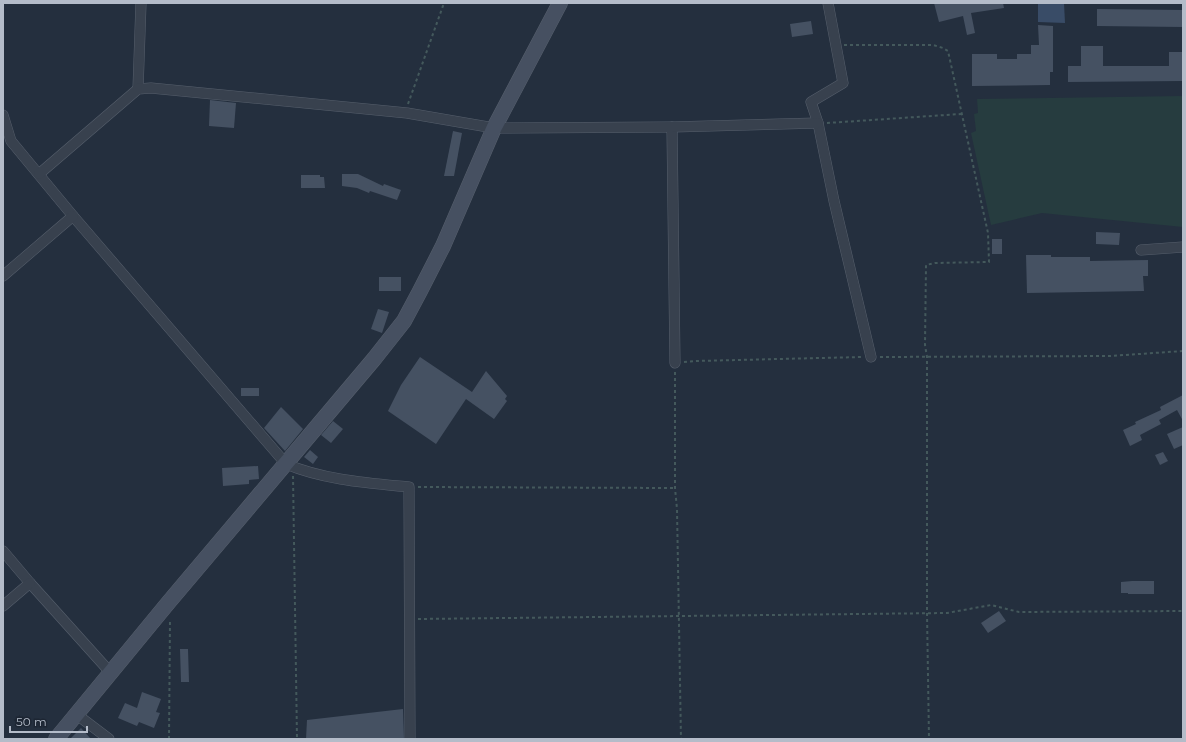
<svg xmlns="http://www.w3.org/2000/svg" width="1186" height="742" viewBox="0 0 1186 742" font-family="Montserrat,sans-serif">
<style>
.green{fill:#263c3f}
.water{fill:#394c67}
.building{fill:#455162}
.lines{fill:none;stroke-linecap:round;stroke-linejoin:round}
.street-casing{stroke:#565f6c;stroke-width:11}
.secondary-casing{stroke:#565f6c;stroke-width:16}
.path{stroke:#44595c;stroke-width:2;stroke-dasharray:3 3;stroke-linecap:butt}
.street{stroke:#38414e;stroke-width:10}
.secondary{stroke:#465061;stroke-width:15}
</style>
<rect width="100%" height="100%" fill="#242f3e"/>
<path class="green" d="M 1183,96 L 1183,227 L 1042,213 L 991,225 L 971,133 L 976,131 L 974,114 L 978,113 L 977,99 Z"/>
<path class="water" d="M 1038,3 L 1064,3 L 1065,23 L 1038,22 Z"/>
<g class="building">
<path d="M 934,3 L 1003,3 L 1004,8 L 971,13 L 975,33 L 967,35 L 963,16 L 939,22 Z"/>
<path d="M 1097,9 L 1183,10 L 1183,27 L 1097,26 Z"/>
<path d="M 811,21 L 813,34 L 792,37 L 790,24 Z"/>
<path d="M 1038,25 L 1053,26 L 1053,72 L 1050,72 L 1050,85 L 972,86 L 972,54 L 997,54 L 997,59 L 1017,59 L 1017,54 L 1031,54 L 1031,45 L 1039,45 Z"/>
<path d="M 1081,46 L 1103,46 L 1103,66 L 1169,66 L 1169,52 L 1183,52 L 1183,81 L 1068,82 L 1068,66 L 1081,66 Z"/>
<path d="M 210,100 L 236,103 L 234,128 L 209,126 Z"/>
<path d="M 453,131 L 462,133 L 454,176 L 444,176 Z"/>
<path d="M 342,174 L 358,174 L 383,186 L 384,184 L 401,190 L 397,200 L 370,191 L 369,193 L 357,188 L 342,186 Z"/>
<path d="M 301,175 L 320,175 L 320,177 L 324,177 L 325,188 L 301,188 Z"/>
<path d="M 1096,232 L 1120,233 L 1119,245 L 1096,244 Z"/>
<rect x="992" y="239" width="10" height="15"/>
<path d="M 1026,255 L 1051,255 L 1051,257 L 1090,257 L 1090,261 L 1148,260 L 1148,276 L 1143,276 L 1144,291 L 1027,293 Z"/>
<rect x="379" y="277" width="22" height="14"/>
<path d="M 378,309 L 389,312 L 382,333 L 371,329 Z"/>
<path d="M 420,357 L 472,392 L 486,371 L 507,396 L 505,399 L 507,401 L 494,419 L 466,399 L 436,444 L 388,411 L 401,385 Z"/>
<rect x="241" y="388" width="18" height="8"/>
<path d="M 1183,395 L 1183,421 L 1177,410 L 1159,420 L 1161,424 L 1140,435 L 1142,440 L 1130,446 L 1123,430 L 1136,424 L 1135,422 L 1161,410 L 1160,407 Z"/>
<path d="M 281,407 L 303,429 L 285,451 L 264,428 Z"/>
<path d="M 333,421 L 343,429 L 331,443 L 321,435 Z"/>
<path d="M 1183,427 L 1183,445 L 1174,449 L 1167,434 Z"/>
<path d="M 310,450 L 318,457 L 313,464 L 304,457 Z"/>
<path d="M 1163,452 L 1168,461 L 1160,465 L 1155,455 Z"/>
<path d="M 258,466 L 259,479 L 249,480 L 249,484 L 223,486 L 222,468 Z"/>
<path d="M 1132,581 L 1154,581 L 1154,594 L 1128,594 L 1128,593 L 1121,593 L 1121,582 Z"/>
<path d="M 999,611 L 1006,621 L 988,633 L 981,623 Z"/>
<path d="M 180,649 L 188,649 L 189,682 L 181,682 Z"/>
<path d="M 142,692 L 161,699 L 156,712 L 160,713 L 154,728 L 139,722 L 137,726 L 118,718 L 125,703 L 137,708 Z"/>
<path d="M 403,709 L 404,739 L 306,739 L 307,720 Z"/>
<path d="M 81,728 L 91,739 L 70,739 Z"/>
</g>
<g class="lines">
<defs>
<g id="street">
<path d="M 828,3 L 843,83 L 811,102 L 818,123 L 834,201 L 871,357"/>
<path d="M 138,89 L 141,3"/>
<path d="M 3,115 L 11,141 L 73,216 L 286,464 C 324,480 368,483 409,487 L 410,739"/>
<path d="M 672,127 L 675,363"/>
<path d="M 39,174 L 138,89 L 151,88 L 407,113 L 494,128 L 672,127 L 818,123"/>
<path d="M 1141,250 L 1183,247"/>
<path d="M 3,276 L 73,216"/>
<path d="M 3,551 L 30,583 L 110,672"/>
<path d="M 3,606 L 30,583"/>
<path d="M 76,714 L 109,739"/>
</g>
<path id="secondary" d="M 56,739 L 168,603 L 374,359 L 404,321 L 420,291 L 443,246 L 494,128 L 560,3"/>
</defs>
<use href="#street" class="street-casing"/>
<use href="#secondary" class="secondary-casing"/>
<g class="path">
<path d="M 844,45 L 933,45 L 943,48 L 948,51 L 988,233 L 989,262 L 935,263 L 926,265 L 925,345 L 927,357 L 927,613 L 929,739"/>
<path d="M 408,104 L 444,3"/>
<path d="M 827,123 L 961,114"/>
<path d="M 880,357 L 1110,356 L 1183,351"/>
<path d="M 684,362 L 696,361 L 862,357"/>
<path d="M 675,372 L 675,488 L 677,509 L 681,739"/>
<path d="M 293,476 L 297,739"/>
<path d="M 418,487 L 675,488"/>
<path d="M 418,619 L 947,613 L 991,605 L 1019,612 L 1183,611"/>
<path d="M 169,739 L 170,620"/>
</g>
<use href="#street" class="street"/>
<use href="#secondary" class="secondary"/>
</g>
<rect width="1186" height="742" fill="none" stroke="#b4bcc9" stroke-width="8"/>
<path d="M10 726v6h77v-6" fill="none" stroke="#b4bcc9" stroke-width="2"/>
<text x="16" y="726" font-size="12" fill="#b4bcc9" stroke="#1d2633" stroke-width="3" paint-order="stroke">50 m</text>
</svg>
